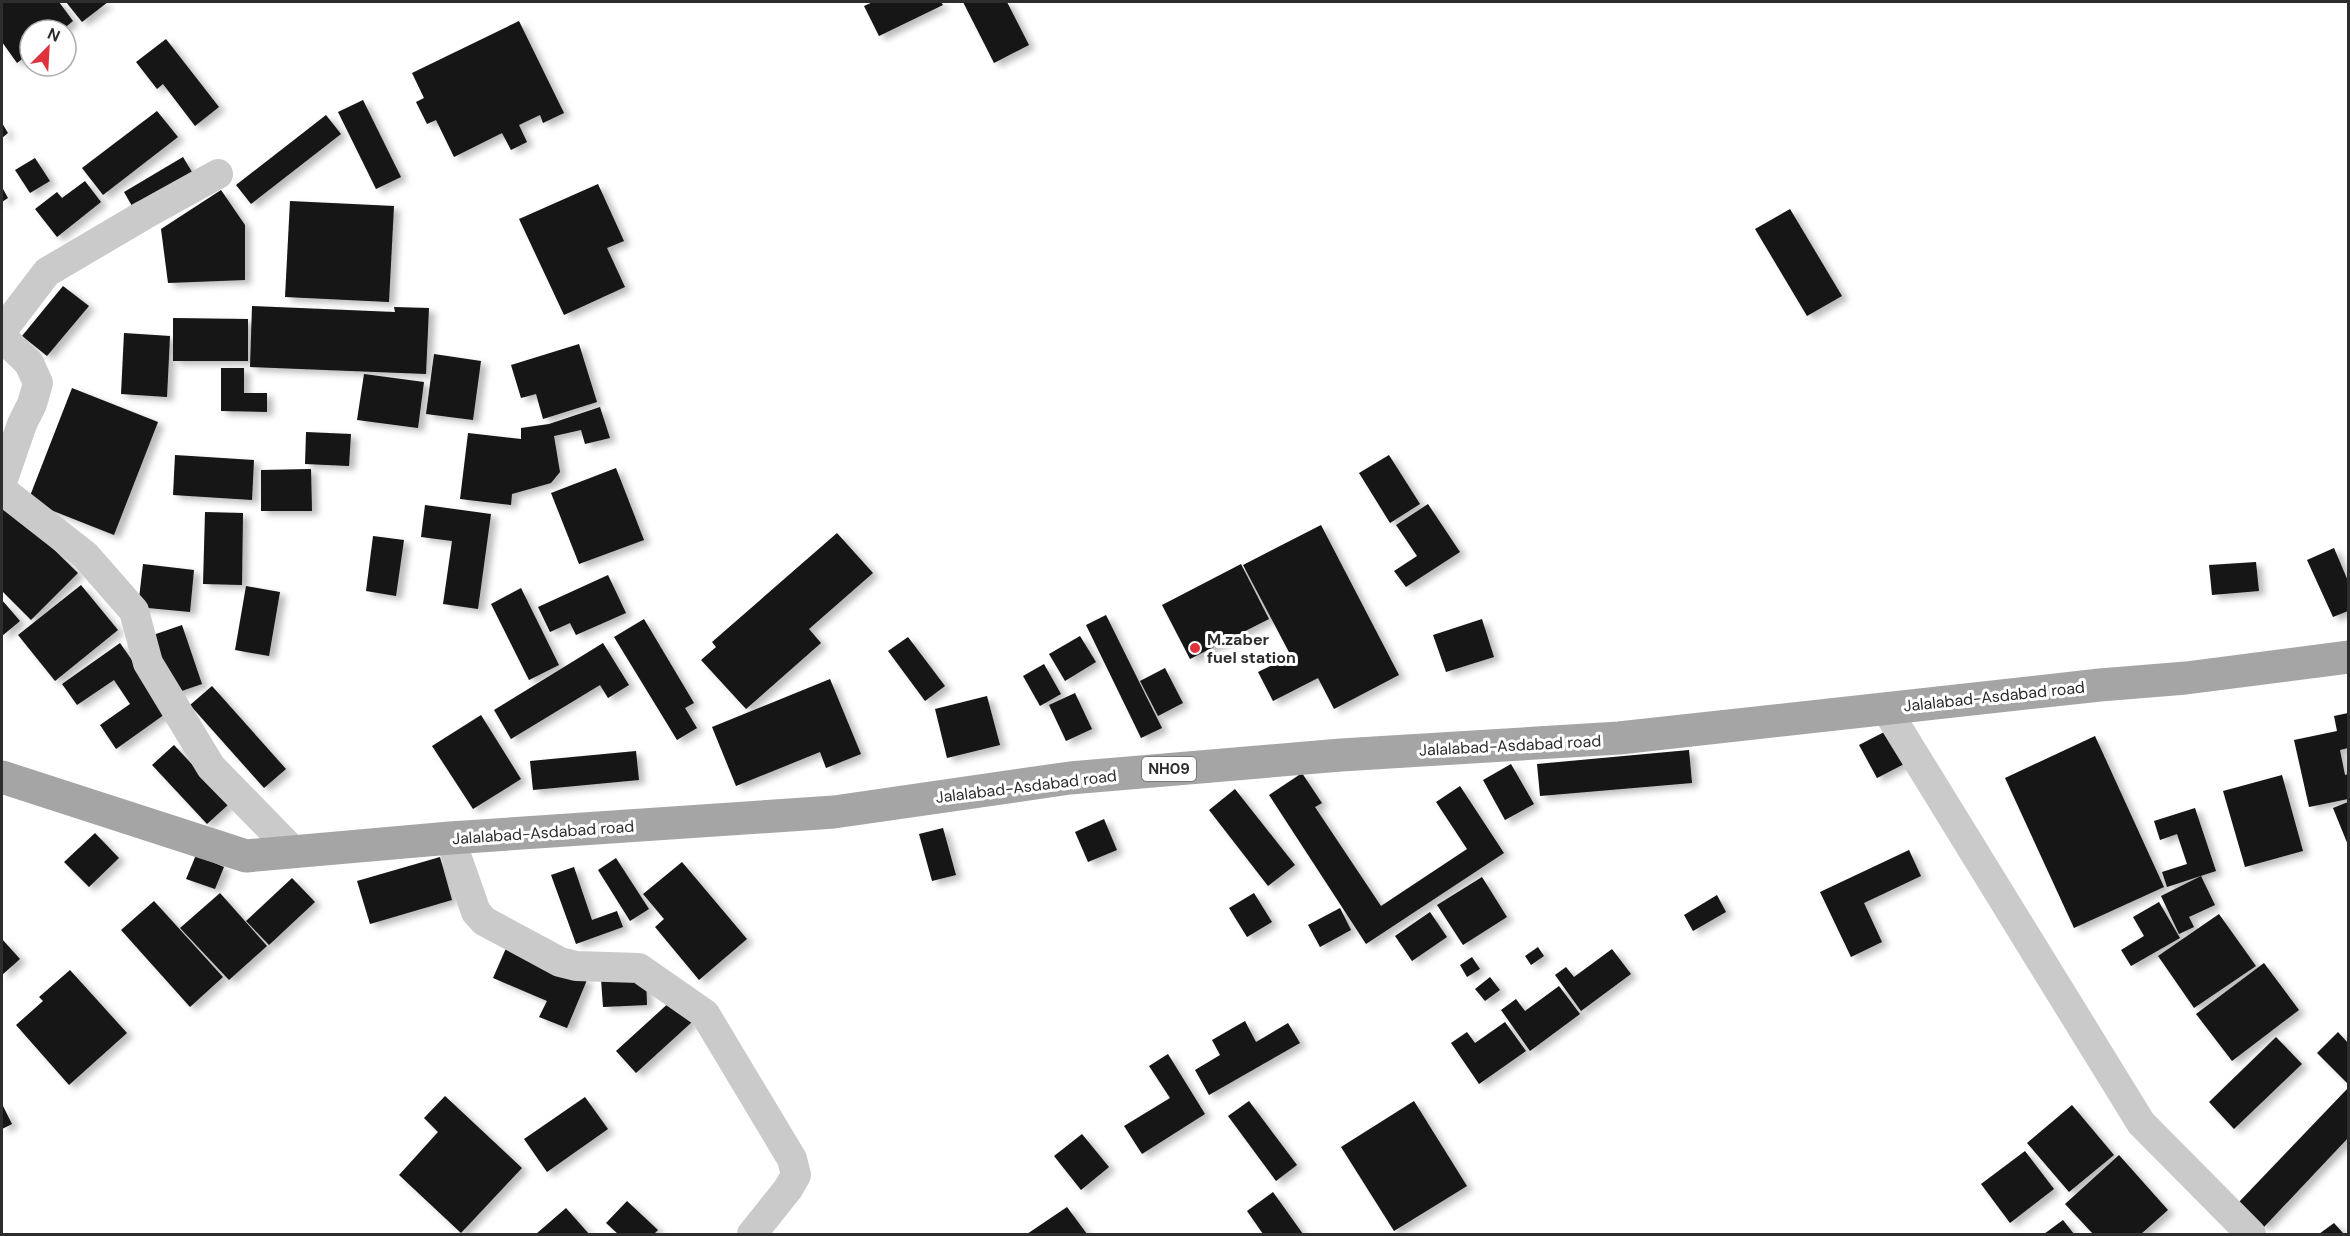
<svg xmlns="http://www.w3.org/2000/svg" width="2350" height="1236" viewBox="0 0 2350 1236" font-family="'DM Sans',sans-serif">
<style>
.building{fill:#141414;filter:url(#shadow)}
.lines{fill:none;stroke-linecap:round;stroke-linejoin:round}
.street{stroke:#cacaca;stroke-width:30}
.primary{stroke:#a5a5a5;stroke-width:33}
.poi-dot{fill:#e0323c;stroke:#fff;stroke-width:2}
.labels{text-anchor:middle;stroke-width:6;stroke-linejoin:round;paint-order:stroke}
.shield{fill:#fff;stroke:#6c6c6c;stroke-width:1.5}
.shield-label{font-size:15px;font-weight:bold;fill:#2d2d2d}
.poi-label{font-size:16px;font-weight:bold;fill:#2d2d2d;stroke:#fff;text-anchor:start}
.street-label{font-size:16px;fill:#2d2d2d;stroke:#fff}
</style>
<defs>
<filter id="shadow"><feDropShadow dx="6" dy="4" stdDeviation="3" flood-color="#0004"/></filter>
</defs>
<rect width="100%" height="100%" fill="#fff"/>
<g class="building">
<path d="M 2,2 L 59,2 L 73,21 L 62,30 L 30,30 L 30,53 L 17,63 L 2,42 Z"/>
<path d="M 66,2 L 108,2 L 82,22 Z"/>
<path d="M 873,2 L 941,2 L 943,5 L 879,36 L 864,6 Z"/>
<path d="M 963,2 L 1007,2 L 1029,45 L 994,63 Z"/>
<path d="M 519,21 L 564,113 L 543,123 L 540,115 L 519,125 L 527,142 L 511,150 L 502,133 L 454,157 L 436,120 L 427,124 L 416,102 L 424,98 L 412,73 Z"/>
<path d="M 166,39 L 219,107 L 195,126 L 163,84 L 157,89 L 136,62 Z"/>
<path d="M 363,100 L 401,177 L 376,189 L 338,112 Z"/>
<path d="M 157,111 L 178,137 L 103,195 L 82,168 Z"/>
<path d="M 326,115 L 341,134 L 251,204 L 236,185 Z"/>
<path d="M 2,123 L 8,133 L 2,138 Z"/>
<path d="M 183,157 L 195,177 L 136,213 L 124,192 Z"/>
<path d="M 35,158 L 50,181 L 30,193 L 15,170 Z"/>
<path d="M 85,181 L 101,202 L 57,237 L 35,209 L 57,192 L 62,198 Z"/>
<path d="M 598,184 L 624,241 L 607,248 L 625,287 L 564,315 L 519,219 Z"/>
<path d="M 2,187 L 8,198 L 2,202 Z"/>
<path d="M 221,190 L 245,225 L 245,280 L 168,283 L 161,229 Z"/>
<path d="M 290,201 L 394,206 L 389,302 L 285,297 Z"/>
<path d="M 1790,209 L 1842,296 L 1807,316 L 1755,229 Z"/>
<path d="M 63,286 L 89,306 L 47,356 L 22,336 Z"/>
<path d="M 252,306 L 395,312 L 394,307 L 429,308 L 426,374 L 250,367 Z"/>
<path d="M 173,318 L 248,319 L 248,361 L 173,361 Z"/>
<path d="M 124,333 L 170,336 L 167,397 L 121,394 Z"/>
<path d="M 579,344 L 597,402 L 543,419 L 536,394 L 521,398 L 511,365 Z"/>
<path d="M 434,354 L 481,361 L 473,420 L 426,414 Z"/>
<path d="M 221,368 L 244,368 L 244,393 L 267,393 L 267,412 L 221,411 Z"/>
<path d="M 364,374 L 424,382 L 418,428 L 357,420 Z"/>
<path d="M 72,388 L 158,422 L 114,535 L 28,501 Z"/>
<path d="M 600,407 L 610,438 L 585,444 L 581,430 L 554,436 L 560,472 L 551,483 L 512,494 L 511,505 L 460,499 L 468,433 L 521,439 L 521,428 L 549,424 Z"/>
<path d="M 306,432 L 351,434 L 349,466 L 305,464 Z"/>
<path d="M 175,455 L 254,460 L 252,500 L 173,495 Z"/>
<path d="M 1389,455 L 1420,504 L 1390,523 L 1359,473 Z"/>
<path d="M 616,468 L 644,540 L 579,564 L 551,493 Z"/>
<path d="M 311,469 L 312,511 L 261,511 L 261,470 Z"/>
<path d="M 2,499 L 78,573 L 31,620 L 2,591 Z"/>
<path d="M 1428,504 L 1460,552 L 1406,587 L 1394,571 L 1417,556 L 1396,525 Z"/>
<path d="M 425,505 L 491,514 L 478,609 L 443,604 L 452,541 L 421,537 Z"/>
<path d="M 205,512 L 243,513 L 242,585 L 203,584 Z"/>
<path d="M 1321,525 L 1399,675 L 1334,709 L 1318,678 L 1273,701 L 1258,672 L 1291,656 L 1243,565 Z"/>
<path d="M 837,533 L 873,573 L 809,629 L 821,643 L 746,709 L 701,660 L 716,647 L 712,642 Z"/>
<path d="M 373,536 L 404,540 L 396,596 L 366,591 Z"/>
<path d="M 2334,548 L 2348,581 L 2348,611 L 2333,617 L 2307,560 Z"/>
<path d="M 2256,562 L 2259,591 L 2212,595 L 2209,565 Z"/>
<path d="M 143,564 L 194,570 L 190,612 L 138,607 Z"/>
<path d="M 1241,564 L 1269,619 L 1190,659 L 1162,605 Z"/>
<path d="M 608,575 L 626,613 L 576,635 L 570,623 L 550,632 L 538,607 Z"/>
<path d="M 81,585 L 118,630 L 55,681 L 18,635 Z"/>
<path d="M 246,586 L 280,592 L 269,656 L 235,650 Z"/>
<path d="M 521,588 L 559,665 L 529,680 L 491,604 Z"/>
<path d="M 2,600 L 20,621 L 2,636 Z"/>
<path d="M 1106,615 L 1162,728 L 1141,738 L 1086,625 Z"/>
<path d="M 644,619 L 694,703 L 685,708 L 697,728 L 677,740 L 614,637 Z"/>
<path d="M 1482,619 L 1494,657 L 1446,672 L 1433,635 Z"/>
<path d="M 182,625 L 202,684 L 173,694 L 153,635 Z"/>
<path d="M 1080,636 L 1096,662 L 1065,681 L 1049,654 Z"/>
<path d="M 908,637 L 945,686 L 925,701 L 888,651 Z"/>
<path d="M 120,643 L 168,712 L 116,749 L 100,725 L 130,704 L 114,680 L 77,705 L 62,684 Z"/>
<path d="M 603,643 L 629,685 L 608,698 L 600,685 L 511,739 L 494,710 Z"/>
<path d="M 1044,664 L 1061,694 L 1040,706 L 1023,676 Z"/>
<path d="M 1165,668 L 1183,703 L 1158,716 L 1140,681 Z"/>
<path d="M 830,679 L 861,754 L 826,768 L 820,752 L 736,786 L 712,727 Z"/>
<path d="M 212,686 L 286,769 L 264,788 L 190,705 Z"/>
<path d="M 1075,693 L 1092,729 L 1066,741 L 1049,705 Z"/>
<path d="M 987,696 L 1000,745 L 947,758 L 935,709 Z"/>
<path d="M 2348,713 L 2348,748 L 2340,750 L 2345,775 L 2348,774 L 2348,799 L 2309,807 L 2294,740 L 2337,731 L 2334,716 Z"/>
<path d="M 481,715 L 521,779 L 473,809 L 432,746 Z"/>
<path d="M 1892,728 L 1910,761 L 1877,778 L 1859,745 Z"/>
<path d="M 2095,736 L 2164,887 L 2074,928 L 2005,778 Z"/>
<path d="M 174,745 L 229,804 L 207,824 L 152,765 Z"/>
<path d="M 1689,750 L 1692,783 L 1540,796 L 1537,764 Z"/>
<path d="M 636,751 L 639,780 L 533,790 L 530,761 Z"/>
<path d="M 1511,764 L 1534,804 L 1505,820 L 1483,780 Z"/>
<path d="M 1302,773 L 1322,803 L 1315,807 L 1381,906 L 1467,849 L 1436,802 L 1460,786 L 1504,853 L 1366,944 L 1269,795 Z"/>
<path d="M 2282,775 L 2303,851 L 2245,867 L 2223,791 Z"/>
<path d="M 1235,789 L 1295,865 L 1268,886 L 1209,810 Z"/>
<path d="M 2348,802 L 2348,845 L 2333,808 Z"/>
<path d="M 2195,808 L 2216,871 L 2167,887 L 2162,872 L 2187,864 L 2177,834 L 2160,840 L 2154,821 Z"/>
<path d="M 1104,819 L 1117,850 L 1088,862 L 1075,832 Z"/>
<path d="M 943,828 L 956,875 L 932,881 L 919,834 Z"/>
<path d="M 95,833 L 119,858 L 89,887 L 64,862 Z"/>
<path d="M 1909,850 L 1921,876 L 1864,903 L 1882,942 L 1851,957 L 1820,892 Z"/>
<path d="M 196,855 L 224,867 L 215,889 L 186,879 Z"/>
<path d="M 440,857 L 452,900 L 370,924 L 357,881 Z"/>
<path d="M 616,858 L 649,909 L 630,921 L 598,870 Z"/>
<path d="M 682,862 L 747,939 L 699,980 L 655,927 L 664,919 L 643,894 Z"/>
<path d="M 574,867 L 592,920 L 617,911 L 623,927 L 576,944 L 551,875 Z"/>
<path d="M 2201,876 L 2215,905 L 2189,917 L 2194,927 L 2179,934 L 2161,896 Z"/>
<path d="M 1482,877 L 1507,917 L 1463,945 L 1437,905 Z"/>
<path d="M 292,878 L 315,902 L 269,945 L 246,921 Z"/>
<path d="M 220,893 L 267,946 L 229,980 L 180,928 Z"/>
<path d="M 1254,893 L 1272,922 L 1247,937 L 1229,908 Z"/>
<path d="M 1717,895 L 1726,912 L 1693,931 L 1684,915 Z"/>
<path d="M 154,901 L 223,977 L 190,1007 L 121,930 Z"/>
<path d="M 2159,902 L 2180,938 L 2131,966 L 2121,950 L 2144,936 L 2133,917 Z"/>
<path d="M 1340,908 L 1351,930 L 1320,947 L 1308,925 Z"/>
<path d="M 1430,912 L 1447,937 L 1412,961 L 1395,936 Z"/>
<path d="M 2219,914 L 2256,966 L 2194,1008 L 2158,956 Z"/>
<path d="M 2,939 L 20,959 L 2,975 Z"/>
<path d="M 507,946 L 587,980 L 567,1028 L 539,1017 L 547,1001 L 493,978 Z"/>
<path d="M 1538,947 L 1544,956 L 1531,965 L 1525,956 Z"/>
<path d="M 1612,949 L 1631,974 L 1581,1011 L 1555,975 L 1566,967 L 1574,977 Z"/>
<path d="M 1472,957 L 1480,969 L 1467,977 L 1460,965 Z"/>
<path d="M 2264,963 L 2299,1010 L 2232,1061 L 2196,1014 Z"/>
<path d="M 70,970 L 127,1033 L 69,1085 L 16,1025 L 43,1001 L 39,997 Z"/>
<path d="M 646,977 L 647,1005 L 603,1007 L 601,979 Z"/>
<path d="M 1490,977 L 1500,990 L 1485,1001 L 1475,989 Z"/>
<path d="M 1559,986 L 1580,1014 L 1530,1051 L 1501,1010 L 1516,999 L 1525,1011 Z"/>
<path d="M 672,1000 L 692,1022 L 636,1073 L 616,1051 Z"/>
<path d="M 1245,1021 L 1256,1042 L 1288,1023 L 1300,1043 L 1209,1095 L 1195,1070 L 1220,1055 L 1212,1040 Z"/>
<path d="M 1505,1022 L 1526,1051 L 1479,1084 L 1451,1043 L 1467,1032 L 1475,1043 Z"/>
<path d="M 2338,1032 L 2348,1043 L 2348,1084 L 2317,1053 Z"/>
<path d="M 2276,1037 L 2302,1064 L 2234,1129 L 2209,1102 Z"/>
<path d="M 1168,1054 L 1205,1114 L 1142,1154 L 1124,1126 L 1170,1098 L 1149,1066 Z"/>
<path d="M 2348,1088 L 2348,1138 L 2264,1227 L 2238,1203 Z"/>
<path d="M 445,1096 L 522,1168 L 461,1233 L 399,1175 L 438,1132 L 424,1118 Z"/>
<path d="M 585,1097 L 608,1129 L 547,1172 L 524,1139 Z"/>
<path d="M 1249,1101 L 1297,1165 L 1276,1181 L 1228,1116 Z"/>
<path d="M 1414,1101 L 1467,1186 L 1394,1231 L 1341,1147 Z"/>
<path d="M 2,1104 L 12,1124 L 2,1129 Z"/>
<path d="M 2072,1105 L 2114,1155 L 2069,1192 L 2027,1143 Z"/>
<path d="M 1082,1134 L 1109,1167 L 1081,1190 L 1054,1156 Z"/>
<path d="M 2025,1151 L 2054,1189 L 2010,1223 L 1981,1184 Z"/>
<path d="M 2119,1155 L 2168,1210 L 2141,1234 L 2093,1234 L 2065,1204 Z"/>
<path d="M 1273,1192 L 1303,1234 L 1263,1234 L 1247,1211 Z"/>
<path d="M 627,1201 L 658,1230 L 654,1234 L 618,1234 L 606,1223 Z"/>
<path d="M 1067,1207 L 1087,1234 L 1027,1234 Z"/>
<path d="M 566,1208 L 589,1234 L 536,1234 Z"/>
<path d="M 2063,1220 L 2074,1234 L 2044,1234 Z"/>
<path d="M 2334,1223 L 2343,1233 L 2319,1234 Z"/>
</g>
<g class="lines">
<g class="street">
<path d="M 2,331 L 47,272 L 144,215 L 218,174"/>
<path d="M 2,337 L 29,363 L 38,383 L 32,404 L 22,424 L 2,482"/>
<path d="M 2,490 L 85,555 L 134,611 L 148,663 L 211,767 L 294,852"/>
<path d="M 1886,709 L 2141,1123 L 2251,1234"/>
<path d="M 450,838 L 476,912 L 484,921 L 560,962 L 576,966 L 639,968 L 705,1014 L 792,1159 L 796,1175 L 788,1189 L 752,1234"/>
</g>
<path class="primary" d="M 2,777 L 246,856 L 450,838 L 834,812 L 1070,778 L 1341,755 L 1619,738 L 2100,685 L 2186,678 L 2348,657"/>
</g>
<circle class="poi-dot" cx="1195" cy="648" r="6"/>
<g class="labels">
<rect class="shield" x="1142" y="757" width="54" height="24" rx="4.5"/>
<g class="shield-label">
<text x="1169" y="774">NH09</text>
</g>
<g class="poi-label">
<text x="1207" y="645">M.zaber<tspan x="1207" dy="18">fuel station</tspan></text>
</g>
<g class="street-label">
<text transform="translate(1994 696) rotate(-6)" y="6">Jalalabad-Asdabad road</text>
<text transform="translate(1510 745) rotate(-3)" y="6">Jalalabad-Asdabad road</text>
<text transform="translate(1026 786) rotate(-7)" y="6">Jalalabad-Asdabad road</text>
<text transform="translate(543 832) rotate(-4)" y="6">Jalalabad-Asdabad road</text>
</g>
</g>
<rect width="2350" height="1236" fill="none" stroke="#2d2d2d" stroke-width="6"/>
<g transform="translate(48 48) rotate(24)"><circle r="28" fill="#ffffff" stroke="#ababab" stroke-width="1.5"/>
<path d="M0-4.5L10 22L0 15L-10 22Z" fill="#e0323c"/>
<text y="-9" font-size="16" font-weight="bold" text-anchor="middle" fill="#2d2d2d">N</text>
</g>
</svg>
